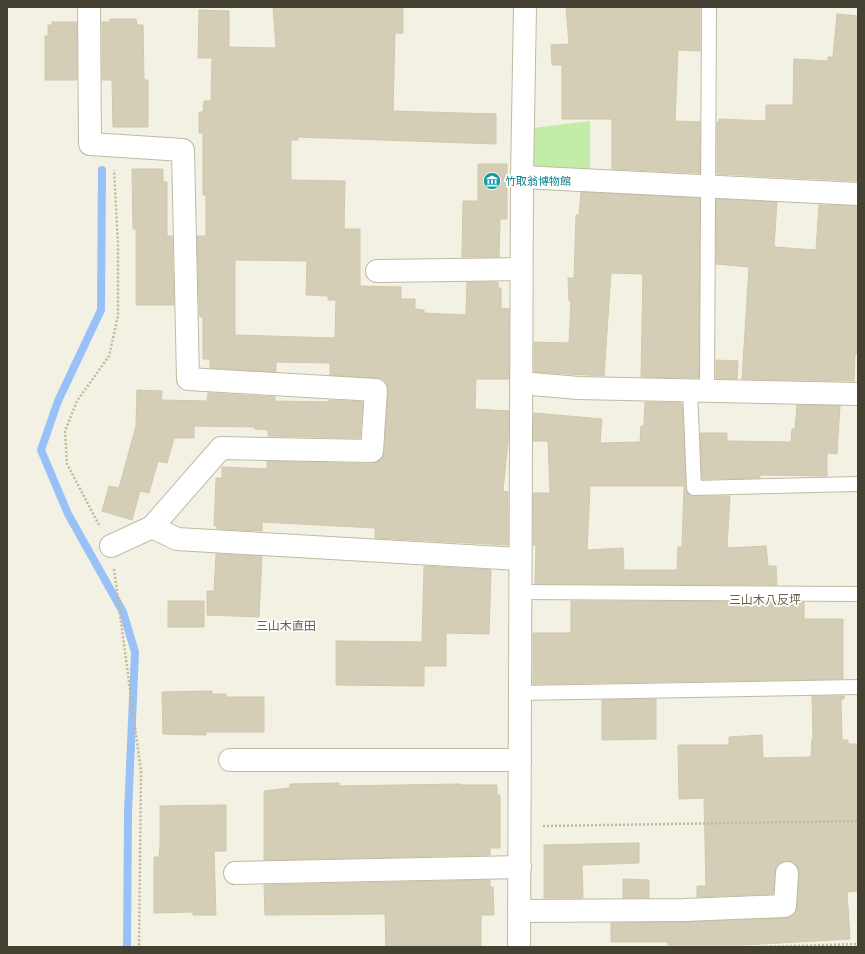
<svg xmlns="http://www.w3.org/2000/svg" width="865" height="954" viewBox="0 0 865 954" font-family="Arial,'Noto Sans JP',sans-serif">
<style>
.green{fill:#c3eca7}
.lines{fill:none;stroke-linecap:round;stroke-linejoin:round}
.stream{stroke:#98c2f7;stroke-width:8}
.building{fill:#d5ceb7;stroke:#d1c8aa;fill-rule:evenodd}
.service-casing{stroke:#bfbaa5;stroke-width:16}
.minor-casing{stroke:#bfbaa5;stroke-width:24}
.path{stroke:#c2b994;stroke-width:2.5;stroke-dasharray:2 2;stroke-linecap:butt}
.service{stroke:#fff;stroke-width:14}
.minor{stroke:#fff;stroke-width:22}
.labels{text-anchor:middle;stroke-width:3.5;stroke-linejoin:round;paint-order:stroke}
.culture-label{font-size:11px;fill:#0d838f;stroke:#fff;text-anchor:start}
.neighbourhood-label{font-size:12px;fill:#696149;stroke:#fff}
</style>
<rect width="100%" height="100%" fill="#f3f1e3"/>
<path class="green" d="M 590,121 L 590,172 L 531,170 L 533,128 Z"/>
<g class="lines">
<path class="stream" d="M 102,170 L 101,310 L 58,401 L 41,450 L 68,514 L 123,612 L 135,652 L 128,813 L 127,947"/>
</g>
<g class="building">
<path d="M 273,7 L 403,7 L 403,33 L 395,33 L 393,111 L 496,114 L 496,144 L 298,137 L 298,140 L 291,140 L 291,180 L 345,181 L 344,229 L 360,229 L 360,286 L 401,287 L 401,299 L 415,299 L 415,309 L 424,310 L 424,313 L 466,315 L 467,282 L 498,282 L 498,288 L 501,288 L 501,308 L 509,309 L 509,379 L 476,379 L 475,409 L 509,411 L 508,441 L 503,491 L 508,492 L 508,545 L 375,538 L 375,528 L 262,522 L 262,531 L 217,529 L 217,526 L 214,526 L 216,478 L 222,478 L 222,467 L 267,469 L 267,461 L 372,464 L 378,462 L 383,457 L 384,452 L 388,391 L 387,384 L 383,379 L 330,375 L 330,363 L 276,362 L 276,372 L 210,368 L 210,359 L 203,359 L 203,317 L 200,317 L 199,305 L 197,236 L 206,236 L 206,195 L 203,195 L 203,133 L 199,133 L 199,112 L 203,112 L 204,101 L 211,101 L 212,58 L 198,58 L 199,10 L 229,11 L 229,47 L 276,48 ZM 235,260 L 307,261 L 306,295 L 328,296 L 328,300 L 336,300 L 335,338 L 235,335 Z"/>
<path d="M 566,7 L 700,7 L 700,51 L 678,50 L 675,121 L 700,122 L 700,173 L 612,169 L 612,119 L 562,119 L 562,65 L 552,65 L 551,45 L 569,44 Z"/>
<path d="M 837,14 L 858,16 L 858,181 L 717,174 L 717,122 L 719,122 L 719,119 L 766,121 L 766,105 L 793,105 L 794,59 L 828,61 L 828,57 L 833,57 Z"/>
<path d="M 110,19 L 136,19 L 137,25 L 143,25 L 144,80 L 148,80 L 148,127 L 113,127 L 112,80 L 102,80 L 102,22 L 110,22 Z"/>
<path d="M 52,22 L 77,22 L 77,80 L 45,80 L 45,36 L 48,36 L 48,25 L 52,25 Z"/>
<path d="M 478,164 L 507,164 L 507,219 L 500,219 L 499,257 L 462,257 L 463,201 L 478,201 Z"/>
<path d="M 132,169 L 163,169 L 163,182 L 167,182 L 167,236 L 172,236 L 174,305 L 136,305 L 136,229 L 133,229 Z"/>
<path d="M 581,192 L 700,198 L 699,378 L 641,377 L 643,274 L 611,273 L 604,376 L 534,372 L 534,342 L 569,343 L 571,301 L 569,301 L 568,278 L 574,278 L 576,215 L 579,215 Z"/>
<path d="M 716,199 L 777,202 L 774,247 L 816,250 L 819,205 L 858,206 L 858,354 L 855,354 L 854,381 L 742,379 L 749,267 L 716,264 Z"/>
<path d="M 716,360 L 738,361 L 737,379 L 716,378 Z"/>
<path d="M 137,390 L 162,391 L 161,400 L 207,401 L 208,393 L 275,397 L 275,401 L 329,402 L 329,400 L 363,402 L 360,438 L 268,436 L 268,430 L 255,429 L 255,427 L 194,426 L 194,438 L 174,438 L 167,463 L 158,461 L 149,493 L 140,491 L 132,520 L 102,511 L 109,486 L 119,488 L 136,426 Z"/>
<path d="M 645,402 L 682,403 L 687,492 L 694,496 L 730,496 L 727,548 L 766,546 L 768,566 L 776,566 L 777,585 L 535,584 L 536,545 L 533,545 L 533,493 L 550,493 L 548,441 L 533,441 L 534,413 L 602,419 L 600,443 L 640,442 L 641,426 L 644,426 ZM 590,486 L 684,486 L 682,547 L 678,547 L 677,570 L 624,570 L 623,548 L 587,550 Z"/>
<path d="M 797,405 L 840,406 L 837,454 L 827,453 L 827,476 L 760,475 L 760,478 L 702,479 L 700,433 L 727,433 L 727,441 L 791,442 L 792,429 L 795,429 Z"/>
<path d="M 216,554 L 262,556 L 259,617 L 207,615 L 207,591 L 214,591 Z"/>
<path d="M 424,566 L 491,570 L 489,634 L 446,633 L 446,666 L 424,666 L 424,686 L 336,685 L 336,641 L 422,642 Z"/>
<rect x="168" y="601" width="36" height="26"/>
<path d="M 571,601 L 804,602 L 804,619 L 843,619 L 843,679 L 533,684 L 533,633 L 571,633 Z"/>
<path d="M 212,691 L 212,694 L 226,694 L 226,697 L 264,697 L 264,732 L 206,732 L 206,735 L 163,734 L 162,692 Z"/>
<path d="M 812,696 L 844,696 L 844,699 L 841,699 L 842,740 L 848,740 L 848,744 L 858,744 L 858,891 L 847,892 L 850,939 L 745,945 L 668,945 L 668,942 L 611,942 L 611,923 L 686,922 L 786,918 L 795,913 L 797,907 L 799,873 L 798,868 L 794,863 L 788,861 L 782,862 L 776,866 L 773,894 L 697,897 L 697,886 L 706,886 L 704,798 L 679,799 L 678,745 L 729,745 L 729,737 L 762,735 L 763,758 L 811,757 L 812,739 L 813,739 Z"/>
<path d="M 656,699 L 656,739 L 602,740 L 602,700 Z"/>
<path d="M 339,783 L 339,786 L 461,784 L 461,785 L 497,785 L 497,795 L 500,795 L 500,848 L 490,848 L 490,855 L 264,860 L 264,791 L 290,788 L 290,784 Z"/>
<path d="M 226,805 L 226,851 L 214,851 L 216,915 L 193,915 L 193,912 L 154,913 L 154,857 L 159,857 L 160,846 L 160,806 Z"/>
<path d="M 639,843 L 639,863 L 582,865 L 583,898 L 544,898 L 544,845 Z"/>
<path d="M 623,879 L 649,880 L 649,898 L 623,898 Z"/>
<path d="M 490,880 L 490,887 L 493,887 L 494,915 L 481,915 L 481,947 L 386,947 L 385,914 L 265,915 L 264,885 Z"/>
</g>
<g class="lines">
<defs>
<g id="service">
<path d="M 690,389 L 694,488 L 858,484"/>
<path d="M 707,390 L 709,7"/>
<path d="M 520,592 L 858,594"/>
<path d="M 520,693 L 858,687"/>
</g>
<g id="minor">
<path d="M 89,7 L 90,144 L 183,150 L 188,379 L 376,390 L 372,451 L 221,448 L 152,527 L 111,546"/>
<path d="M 522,177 L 858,194"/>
<path d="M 377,271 L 521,269"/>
<path d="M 521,383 L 578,388 L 858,394"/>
<path d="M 152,527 L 177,539 L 520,559"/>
<path d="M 230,760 L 520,760"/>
<path d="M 235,873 L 520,867"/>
<path d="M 519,911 L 685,910 L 785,906 L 787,873"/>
<path d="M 519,947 L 522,177 L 525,7"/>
</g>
</defs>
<use href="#service" class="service-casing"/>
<use href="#minor" class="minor-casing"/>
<g class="path">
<path d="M 99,525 L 67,464 L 65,431 L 77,401 L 109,356 L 118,316 L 118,244 L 114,170"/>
<path d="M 114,569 L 141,772 L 139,947"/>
<path d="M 543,826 L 858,821"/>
<path d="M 762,947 L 858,944"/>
</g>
<use href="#service" class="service"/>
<use href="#minor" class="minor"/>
</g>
<defs>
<symbol id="museum-disc" viewBox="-11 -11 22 22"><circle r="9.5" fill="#0f9aa8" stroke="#fff"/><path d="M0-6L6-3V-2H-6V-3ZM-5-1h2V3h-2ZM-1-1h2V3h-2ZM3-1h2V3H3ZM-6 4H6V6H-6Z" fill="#fff"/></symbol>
</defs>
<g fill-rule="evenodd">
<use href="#museum-disc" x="482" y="171" width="20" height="20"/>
</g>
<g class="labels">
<g class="culture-label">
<text x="505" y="185">竹取翁博物館</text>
</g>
<g class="neighbourhood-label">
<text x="765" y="604">三山木八反坪</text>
<text x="286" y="630">三山木直田</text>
</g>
</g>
<rect width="865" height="954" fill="none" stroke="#454132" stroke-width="16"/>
</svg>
